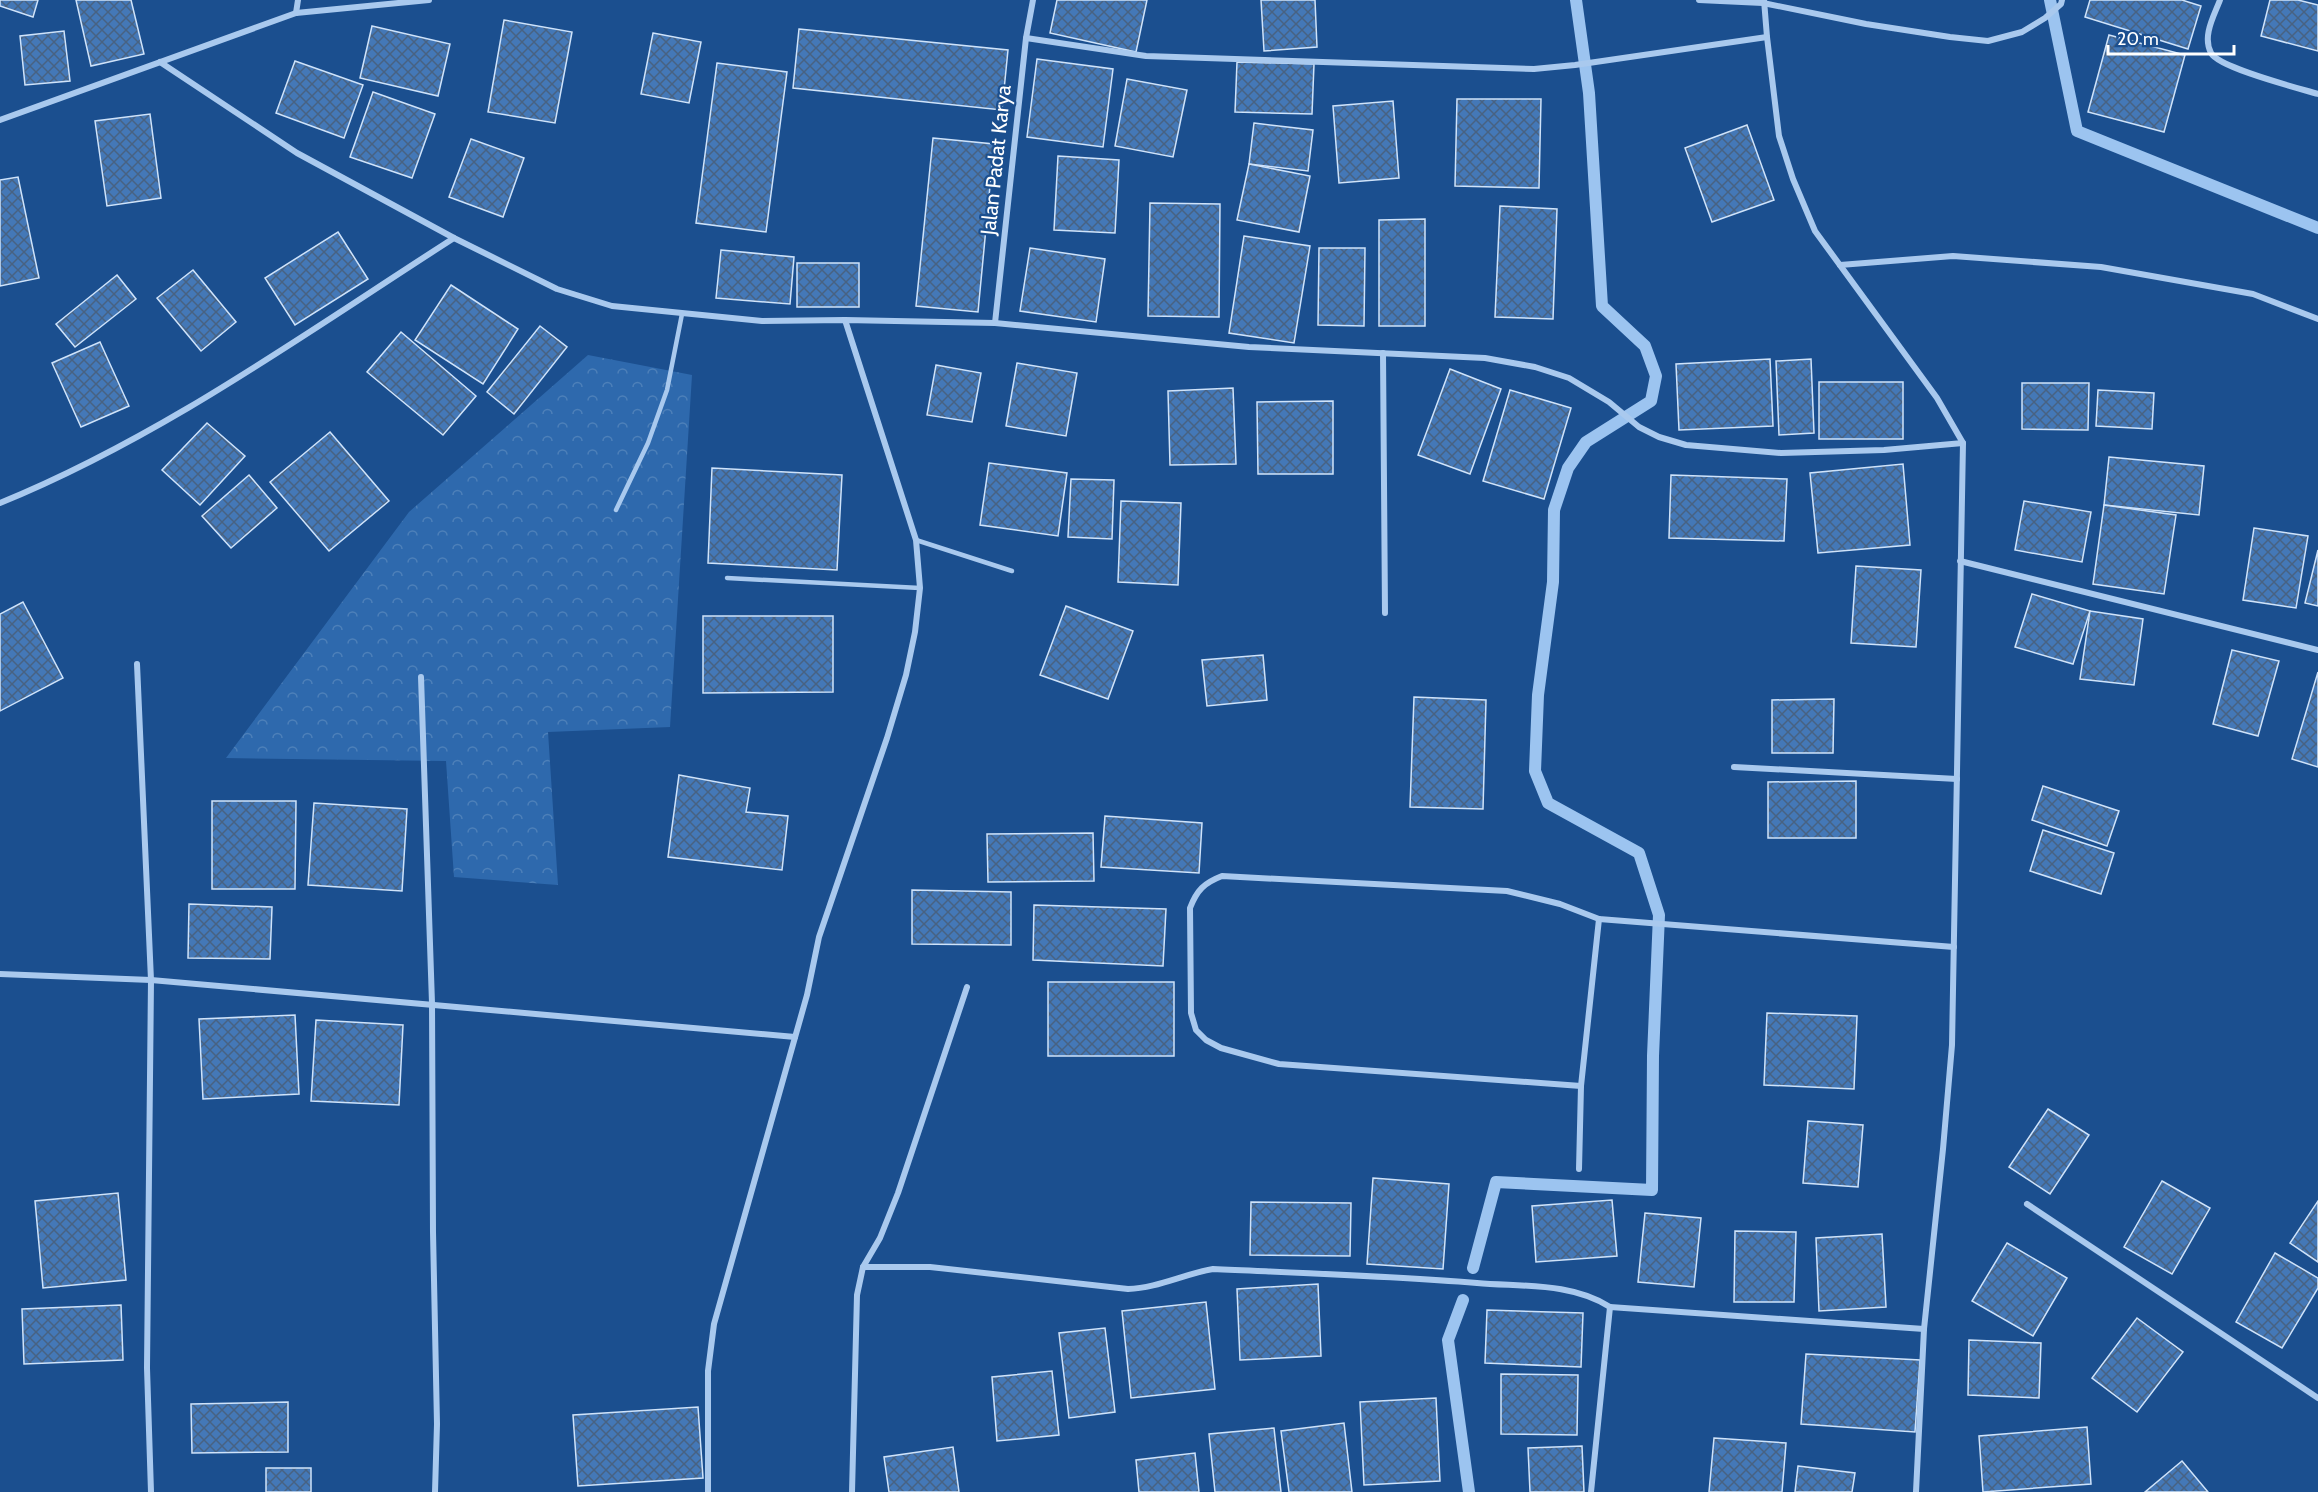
<svg xmlns="http://www.w3.org/2000/svg" width="2318" height="1492" viewBox="0 0 2318 1492" font-family="Cabin,sans-serif">
<style>
.forest{fill:url(#forest-crowns)}
.lines{fill:none;stroke-linecap:round;stroke-linejoin:round}
.stream{stroke:#9cc4f0;stroke-width:12}
.building{fill:url(#building-cross-hatch);stroke:#cfe3fa;stroke-width:1.5}
.service{stroke:#a9c9ee;stroke-width:4.5}
.minor{stroke:#a9c9ee;stroke-width:6}
.labels{text-anchor:middle;stroke-width:4.5;stroke-linejoin:round;paint-order:stroke}
.street-label{font-size:21px;fill:#fff;stroke:#1b4f8f}
</style>
<defs>
<pattern id="forest-crowns" width="20" height="18" patternUnits="userSpaceOnUse" patternTransform="scale(1.5)"><rect width="20" height="18" fill="#2e69ad"/><path d="M2 6a3 3 0 1 1 6 0M12 15a3 3 0 1 1 6 0" fill="none" stroke="#4d80b9"/></pattern>
<pattern id="building-cross-hatch" width="8" height="8" patternUnits="userSpaceOnUse" patternTransform="scale(1.5)"><rect width="8" height="8" fill="#4478b7"/><path d="M0 0l8 8M0 8l8-8" fill="none" stroke="#486282"/></pattern>
</defs>
<rect width="100%" height="100%" fill="#1b4f8f"/>
<path class="forest" d="M 588,355 L 692,375 L 670,727 L 548,732 L 558,885 L 454,877 L 446,761 L 226,758 L 409,512 Z"/>
<g class="lines">
<g class="stream">
<path d="M 2050,0 L 2077,131 L 2318,228"/>
<path d="M 1473,1268 L 1496,1182 L 1652,1190 L 1653,1056 L 1659,915 L 1639,853 L 1548,803 L 1535,771 L 1538,695 L 1553,582 L 1554,510 L 1568,468 L 1586,442 L 1651,401 L 1656,376 L 1645,346 L 1602,306 L 1589,93 L 1576,0"/>
<path d="M 1463,1300 L 1448,1340 L 1469,1492"/>
</g>
</g>
<g class="building">
<path d="M 0,0 L 38,0 L 33,17 L 0,6 Z"/>
<path d="M 76,0 L 131,0 L 144,54 L 91,66 Z"/>
<path d="M 1057,0 L 1147,0 L 1136,52 L 1050,33 Z"/>
<path d="M 1261,0 L 1315,0 L 1317,47 L 1264,51 Z"/>
<path d="M 2090,0 L 2182,0 L 2201,6 L 2188,49 L 2085,17 Z"/>
<path d="M 2270,0 L 2298,0 L 2318,5 L 2318,51 L 2261,36 Z"/>
<path d="M 504,20 L 572,32 L 555,123 L 488,112 Z"/>
<path d="M 372,26 L 450,44 L 438,96 L 360,78 Z"/>
<path d="M 799,29 L 1008,50 L 1002,110 L 793,88 Z"/>
<path d="M 64,31 L 70,81 L 25,85 L 20,36 Z"/>
<path d="M 653,33 L 701,42 L 689,103 L 641,94 Z"/>
<path d="M 2109,35 L 2185,55 L 2164,132 L 2088,112 Z"/>
<path d="M 1037,59 L 1113,69 L 1103,147 L 1027,137 Z"/>
<path d="M 295,61 L 363,85 L 344,138 L 276,113 Z"/>
<path d="M 1237,62 L 1314,64 L 1312,114 L 1235,112 Z"/>
<path d="M 717,63 L 787,72 L 766,232 L 696,223 Z"/>
<path d="M 1127,79 L 1187,90 L 1173,157 L 1115,146 Z"/>
<path d="M 373,92 L 435,114 L 412,178 L 350,157 Z"/>
<path d="M 1457,99 L 1541,99 L 1539,188 L 1455,186 Z"/>
<path d="M 1393,101 L 1399,178 L 1339,183 L 1333,106 Z"/>
<path d="M 150,114 L 161,198 L 107,206 L 95,121 Z"/>
<path d="M 1254,123 L 1313,130 L 1308,171 L 1249,164 Z"/>
<path d="M 1747,125 L 1774,200 L 1712,222 L 1685,148 Z"/>
<path d="M 933,138 L 994,144 L 978,312 L 916,306 Z"/>
<path d="M 471,139 L 524,158 L 503,217 L 449,197 Z"/>
<path d="M 1058,156 L 1119,160 L 1115,233 L 1054,230 Z"/>
<path d="M 1249,164 L 1310,176 L 1299,232 L 1237,220 Z"/>
<path d="M 18,177 L 39,278 L 0,286 L 0,180 Z"/>
<path d="M 1150,203 L 1220,204 L 1219,317 L 1148,316 Z"/>
<path d="M 1500,206 L 1557,209 L 1553,319 L 1495,317 Z"/>
<path d="M 1425,219 L 1425,326 L 1379,326 L 1379,220 Z"/>
<path d="M 338,232 L 368,279 L 295,325 L 265,278 Z"/>
<path d="M 1244,236 L 1310,246 L 1294,343 L 1229,333 Z"/>
<path d="M 1030,248 L 1105,259 L 1096,322 L 1020,311 Z"/>
<path d="M 1319,248 L 1365,248 L 1364,326 L 1318,325 Z"/>
<path d="M 721,250 L 794,257 L 790,304 L 716,298 Z"/>
<rect x="797" y="263" width="62" height="44"/>
<path d="M 193,270 L 236,322 L 201,351 L 157,298 Z"/>
<path d="M 117,275 L 136,299 L 75,347 L 56,324 Z"/>
<path d="M 451,285 L 518,329 L 483,384 L 415,340 Z"/>
<path d="M 540,326 L 567,347 L 514,414 L 487,392 Z"/>
<path d="M 401,332 L 476,396 L 443,435 L 367,372 Z"/>
<path d="M 100,342 L 129,406 L 81,427 L 52,363 Z"/>
<path d="M 1770,359 L 1773,426 L 1679,430 L 1676,364 Z"/>
<path d="M 1811,359 L 1814,433 L 1779,435 L 1776,361 Z"/>
<path d="M 1017,363 L 1077,373 L 1066,436 L 1006,426 Z"/>
<path d="M 936,365 L 981,373 L 972,422 L 927,415 Z"/>
<path d="M 1450,369 L 1501,389 L 1470,474 L 1418,455 Z"/>
<rect x="1819" y="382" width="84" height="57"/>
<path d="M 2022,383 L 2089,383 L 2088,430 L 2022,429 Z"/>
<path d="M 1233,388 L 1236,464 L 1170,465 L 1168,391 Z"/>
<path d="M 1510,390 L 1571,408 L 1544,499 L 1483,481 Z"/>
<path d="M 2098,390 L 2154,393 L 2152,429 L 2096,426 Z"/>
<path d="M 1333,401 L 1333,474 L 1258,474 L 1257,402 Z"/>
<path d="M 207,423 L 245,456 L 200,505 L 162,470 Z"/>
<path d="M 330,432 L 389,501 L 329,551 L 270,482 Z"/>
<path d="M 2109,457 L 2204,466 L 2199,515 L 2104,505 Z"/>
<path d="M 989,463 L 1067,473 L 1058,536 L 980,525 Z"/>
<path d="M 1903,464 L 1910,545 L 1818,553 L 1810,473 Z"/>
<path d="M 712,468 L 842,475 L 837,570 L 708,563 Z"/>
<path d="M 249,475 L 277,508 L 231,548 L 202,516 Z"/>
<path d="M 1671,475 L 1787,479 L 1784,541 L 1669,538 Z"/>
<path d="M 1071,479 L 1114,480 L 1112,539 L 1068,537 Z"/>
<path d="M 1121,501 L 1181,503 L 1178,585 L 1118,582 Z"/>
<path d="M 2024,501 L 2091,512 L 2082,562 L 2015,550 Z"/>
<path d="M 2104,505 L 2176,515 L 2164,594 L 2093,584 Z"/>
<path d="M 2254,528 L 2308,536 L 2296,608 L 2243,600 Z"/>
<path d="M 2318,550 L 2318,606 L 2305,603 Z"/>
<path d="M 1856,566 L 1921,570 L 1916,647 L 1851,643 Z"/>
<path d="M 2032,594 L 2090,611 L 2073,664 L 2015,647 Z"/>
<path d="M 23,602 L 63,678 L 0,711 L 0,614 Z"/>
<path d="M 1066,606 L 1133,631 L 1108,699 L 1040,675 Z"/>
<path d="M 2090,611 L 2143,619 L 2134,685 L 2080,679 Z"/>
<path d="M 703,616 L 833,616 L 833,692 L 703,693 Z"/>
<path d="M 2232,650 L 2279,661 L 2258,736 L 2213,724 Z"/>
<path d="M 1263,655 L 1267,700 L 1207,706 L 1202,660 Z"/>
<path d="M 2318,672 L 2318,767 L 2292,759 Z"/>
<path d="M 1414,697 L 1486,700 L 1483,809 L 1410,807 Z"/>
<path d="M 1834,699 L 1833,753 L 1772,753 L 1772,700 Z"/>
<path d="M 679,775 L 750,788 L 746,812 L 788,816 L 782,870 L 668,857 Z"/>
<path d="M 1856,781 L 1856,838 L 1768,838 L 1768,782 Z"/>
<path d="M 2043,786 L 2119,811 L 2107,846 L 2032,820 Z"/>
<path d="M 212,801 L 296,801 L 295,889 L 212,889 Z"/>
<path d="M 314,803 L 407,809 L 402,891 L 308,885 Z"/>
<path d="M 1105,816 L 1202,823 L 1199,873 L 1101,867 Z"/>
<path d="M 2043,830 L 2114,853 L 2101,894 L 2030,871 Z"/>
<path d="M 1093,833 L 1094,881 L 988,882 L 987,834 Z"/>
<path d="M 912,890 L 1011,892 L 1011,945 L 912,944 Z"/>
<path d="M 189,904 L 272,907 L 270,959 L 188,958 Z"/>
<path d="M 1034,905 L 1166,909 L 1163,966 L 1033,960 Z"/>
<rect x="1048" y="982" width="126" height="74"/>
<path d="M 1767,1013 L 1857,1016 L 1854,1089 L 1764,1085 Z"/>
<path d="M 295,1015 L 299,1094 L 203,1099 L 199,1019 Z"/>
<path d="M 316,1020 L 403,1025 L 399,1105 L 311,1101 Z"/>
<path d="M 2048,1109 L 2089,1135 L 2050,1194 L 2009,1167 Z"/>
<path d="M 1808,1121 L 1863,1125 L 1858,1187 L 1803,1183 Z"/>
<path d="M 1373,1178 L 1449,1184 L 1443,1269 L 1367,1264 Z"/>
<path d="M 2162,1181 L 2210,1208 L 2172,1274 L 2124,1247 Z"/>
<path d="M 118,1193 L 126,1280 L 43,1288 L 35,1201 Z"/>
<path d="M 1612,1200 L 1617,1256 L 1536,1262 L 1532,1206 Z"/>
<path d="M 2318,1201 L 2318,1262 L 2290,1243 Z"/>
<path d="M 1251,1202 L 1351,1203 L 1350,1256 L 1250,1255 Z"/>
<path d="M 1645,1213 L 1701,1218 L 1694,1287 L 1638,1282 Z"/>
<path d="M 1735,1231 L 1796,1232 L 1794,1302 L 1734,1302 Z"/>
<path d="M 1882,1234 L 1886,1307 L 1819,1311 L 1816,1238 Z"/>
<path d="M 2007,1243 L 2067,1278 L 2033,1336 L 1972,1301 Z"/>
<path d="M 2275,1253 L 2318,1278 L 2318,1288 L 2282,1348 L 2236,1322 Z"/>
<path d="M 1318,1284 L 1321,1356 L 1240,1360 L 1237,1289 Z"/>
<path d="M 1206,1302 L 1215,1389 L 1131,1398 L 1122,1311 Z"/>
<path d="M 121,1305 L 123,1360 L 24,1364 L 22,1309 Z"/>
<path d="M 1487,1310 L 1583,1313 L 1581,1367 L 1485,1363 Z"/>
<path d="M 2137,1318 L 2183,1352 L 2137,1412 L 2092,1378 Z"/>
<path d="M 1105,1328 L 1115,1412 L 1069,1418 L 1059,1333 Z"/>
<path d="M 1969,1340 L 2041,1343 L 2039,1398 L 1968,1395 Z"/>
<path d="M 1806,1354 L 1920,1360 L 1915,1432 L 1801,1424 Z"/>
<path d="M 1052,1371 L 1059,1435 L 997,1441 L 992,1377 Z"/>
<path d="M 1501,1374 L 1578,1375 L 1577,1435 L 1501,1434 Z"/>
<path d="M 1436,1398 L 1440,1481 L 1364,1485 L 1360,1402 Z"/>
<path d="M 288,1402 L 288,1452 L 192,1453 L 191,1404 Z"/>
<path d="M 698,1407 L 703,1478 L 578,1486 L 573,1415 Z"/>
<path d="M 1344,1423 L 1352,1492 L 1289,1492 L 1281,1431 Z"/>
<path d="M 2087,1427 L 2091,1484 L 1983,1492 L 1979,1436 Z"/>
<path d="M 1274,1428 L 1281,1492 L 1215,1492 L 1209,1434 Z"/>
<path d="M 1714,1438 L 1786,1443 L 1782,1492 L 1709,1492 Z"/>
<path d="M 1582,1446 L 1584,1492 L 1530,1492 L 1528,1448 Z"/>
<path d="M 953,1447 L 959,1492 L 889,1492 L 884,1457 Z"/>
<path d="M 1195,1453 L 1199,1492 L 1139,1492 L 1136,1460 Z"/>
<path d="M 2182,1461 L 2208,1492 L 2145,1492 Z"/>
<path d="M 1798,1466 L 1855,1473 L 1852,1492 L 1795,1492 Z"/>
<rect x="266" y="1468" width="45" height="24"/>
</g>
<g class="lines">
<g class="service">
<path d="M 616,510 L 648,443 L 667,390 L 682,314"/>
<path d="M 916,540 L 1012,571"/>
<path d="M 727,578 L 920,588"/>
</g>
<g class="minor">
<path d="M 1699,0 L 1763,3 L 1866,24 L 1950,37 L 1988,41 L 2022,32 L 2045,18 L 2061,4 L 2062,0"/>
<path d="M 1764,0 L 1767,37 L 1779,136 L 1793,179 L 1815,231 L 1937,398 L 1963,443 L 1952,1045 L 1943,1149 L 1924,1329 L 1916,1492"/>
<path d="M 2220,0 C 2214,16 2202,36 2211,53 C 2219,68 2298,88 2318,94"/>
<path d="M 296,13 L 298,0"/>
<path d="M 1026,38 L 1146,56 L 1534,69 L 1575,65 L 1767,37"/>
<path d="M 160,62 L 297,153 L 454,238 L 557,289 L 612,306 L 762,321 L 845,320 L 995,323 L 1249,347 L 1485,358 L 1535,367 L 1569,378 L 1609,402 L 1639,427 L 1659,437 L 1686,445 L 1781,453 L 1884,450 L 1963,443"/>
<path d="M 0,120 L 296,13 L 429,0"/>
<path d="M 1840,265 L 1953,256 L 2101,267 L 2253,294 L 2318,319"/>
<path d="M 995,323 L 1026,38 L 1033,0"/>
<path d="M 1383,353 L 1385,613"/>
<path d="M 0,503 C 162,437 307,332 454,238"/>
<path d="M 1960,561 L 2318,650"/>
<path d="M 137,664 L 151,980 L 147,1368 L 151,1492"/>
<path d="M 421,677 L 432,1003 L 433,1232 L 437,1424 L 435,1492"/>
<path d="M 1734,767 L 1957,779"/>
<path d="M 0,974 L 151,980 L 795,1037"/>
<path d="M 1581,1086 L 1279,1064 L 1221,1048 L 1206,1040 L 1196,1030 L 1191,1013 L 1190,908 C 1197,890 1204,883 1222,876 L 1507,891 L 1560,904 L 1599,919 L 1954,947"/>
<path d="M 1579,1169 L 1581,1086 L 1599,919"/>
<path d="M 2027,1204 L 2318,1398"/>
<path d="M 863,1267 L 930,1267 L 1128,1289 C 1157,1288 1184,1274 1213,1269 C 1301,1273 1389,1276 1477,1283 C 1521,1287 1571,1282 1610,1307"/>
<path d="M 708,1492 L 708,1371 L 714,1324 L 807,995 L 819,937 L 887,738 L 906,675 L 915,632 L 920,588 L 916,540 L 845,320"/>
<path d="M 852,1492 L 857,1295 L 863,1267 L 880,1238 L 898,1193 L 967,987"/>
<path d="M 1591,1492 L 1610,1307 L 1924,1329"/>
</g>
</g>
<g class="labels">
<g class="street-label">
<text transform="translate(996 160) rotate(-84)" y="7">Jalan Padat Karya</text>
</g>
</g>
<path d="M2108 45v9h126v-9" fill="none" stroke="#ffffff" stroke-width="3"/>
<text x="2117" y="45" font-size="18" fill="#ffffff" stroke="#1b4f8f" stroke-width="4.5" paint-order="stroke">20 m</text>
</svg>
